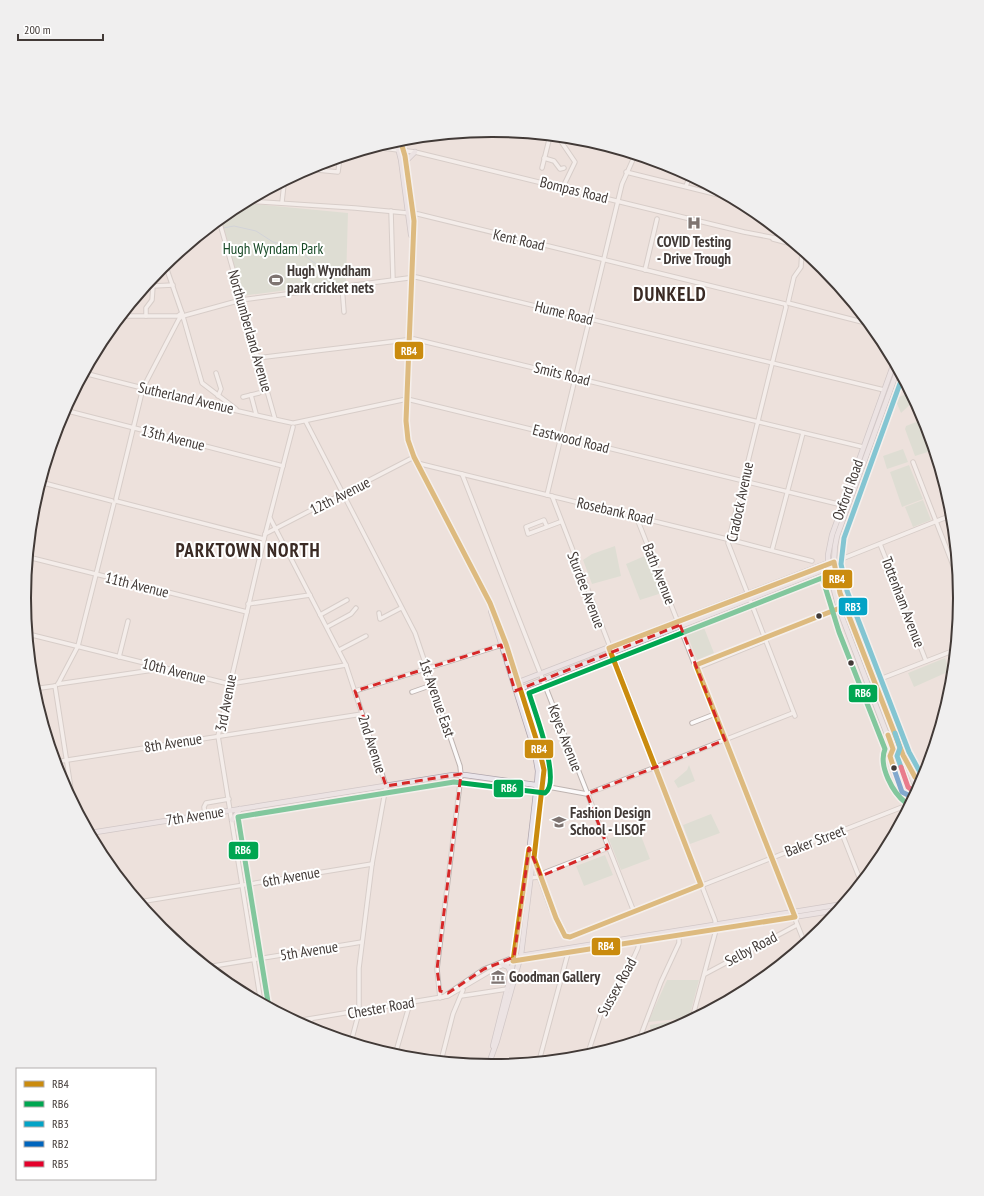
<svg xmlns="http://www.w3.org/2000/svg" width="984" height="1196" viewBox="0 0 984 1196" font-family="'PT Sans Narrow',sans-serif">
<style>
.green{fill:#cdd8c8}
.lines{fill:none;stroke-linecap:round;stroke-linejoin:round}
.stream{stroke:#b1c0d2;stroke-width:1}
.minor-casing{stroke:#beb4b1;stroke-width:5.5}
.major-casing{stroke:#b0a6ad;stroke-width:6}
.minor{stroke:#fcfafa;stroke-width:3.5}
.major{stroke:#eae5ea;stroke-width:4.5}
.bus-1-casing{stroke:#fff;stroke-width:8}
.bus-2-casing{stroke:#fff;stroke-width:8}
.bus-3-casing{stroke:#fff;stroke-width:8}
.bus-4-casing{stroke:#fff;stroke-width:8}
.bus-5-casing{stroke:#fff;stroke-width:8}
.bus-1{stroke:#ca8b0e;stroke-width:5}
.bus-2{stroke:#00a651;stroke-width:5}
.bus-3{stroke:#03a3c6;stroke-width:5}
.bus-4{stroke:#0065bd;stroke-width:5}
.bus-5{stroke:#e4002b;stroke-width:5}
.marked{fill:none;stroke:#d62828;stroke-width:3;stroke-dasharray:8 5;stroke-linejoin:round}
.bus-dot{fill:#423a37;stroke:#fff;stroke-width:1.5}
.labels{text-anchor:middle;stroke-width:4;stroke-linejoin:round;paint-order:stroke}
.street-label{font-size:15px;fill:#423a37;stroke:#fff}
.poi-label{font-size:15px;font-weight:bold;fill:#423a37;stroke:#fff;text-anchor:start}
.park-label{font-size:15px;fill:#174926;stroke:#fff}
.district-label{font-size:19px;font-weight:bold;letter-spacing:1px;fill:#3a2a24;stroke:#fff}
.rim{fill:none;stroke:#423a37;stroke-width:2}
.line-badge{stroke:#fff;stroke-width:1.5}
.badge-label{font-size:11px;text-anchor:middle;font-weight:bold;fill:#fff}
</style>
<rect width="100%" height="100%" fill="#ede1dc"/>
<g class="green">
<path d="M 243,203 L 348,213 L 346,282 L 242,296 L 221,218 Z"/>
<path d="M 908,393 L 911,394 L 913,402 L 901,413 L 895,399 Z"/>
<path d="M 924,419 L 934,450 L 915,456 L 905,429 L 906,426 Z"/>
<path d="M 903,449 L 908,462 L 887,469 L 883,456 Z"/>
<path d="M 909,465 L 923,499 L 902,507 L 890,472 Z"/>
<path d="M 923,500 L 931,520 L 913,527 L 905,507 Z"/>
<path d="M 615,546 L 621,576 L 592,584 L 583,560 L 592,554 Z"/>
<path d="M 647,555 L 662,593 L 640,600 L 626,564 Z"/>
<path d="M 701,620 L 714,653 L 697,660 L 685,629 L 687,626 Z"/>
<path d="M 945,658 L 950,671 L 914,687 L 908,673 Z"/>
<path d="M 689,765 L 695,781 L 678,788 L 674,781 L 687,770 Z"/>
<path d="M 711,814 L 720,833 L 690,844 L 683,825 Z"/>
<path d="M 638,828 L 650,859 L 621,870 L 609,839 Z"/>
<path d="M 605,855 L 613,875 L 584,886 L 576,866 Z"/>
<path d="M 667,980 L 699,980 L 689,1018 L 648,1022 Z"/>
<path d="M 680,1020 L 680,1025 L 651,1036 L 650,1025 Z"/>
</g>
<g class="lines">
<path class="stream" d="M 223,228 L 234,226 L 256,231 L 273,242 L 294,247 L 313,262 L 328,270"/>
<defs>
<g id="minor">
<path d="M 482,131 L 491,132"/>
<path d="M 558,137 L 575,162 L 563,187"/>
<path d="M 374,147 L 415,152 L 744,232 L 791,241"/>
<path d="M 544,158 L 554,161 L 560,169 L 564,168"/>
<path d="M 542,168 L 550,136"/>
<path d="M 307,169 L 338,172 L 340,157"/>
<path d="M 626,172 L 731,198"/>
<path d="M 686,186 L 690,176"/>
<path d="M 248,201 L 355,208 L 418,214 L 785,304 L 786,307 L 728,543 L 795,716"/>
<path d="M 282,202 L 284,184"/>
<path d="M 391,211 L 393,280"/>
<path d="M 219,220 L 275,419"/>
<path d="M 773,239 L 796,245"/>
<path d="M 802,250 L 801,267 L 794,277 L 788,303 L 870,324"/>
<path d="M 165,264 L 182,313"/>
<path d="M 645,270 L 657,219"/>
<path d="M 342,286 L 344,312"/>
<path d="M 121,316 L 179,316"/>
<path d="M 146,316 L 146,308 L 152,300 L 153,286 L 173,285"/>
<path d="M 183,316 L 241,300 L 416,277 L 884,390"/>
<path d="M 180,318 L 179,315 L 182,313 L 202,383 L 236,409"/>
<path d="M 257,358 L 414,339 L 863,447"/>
<path d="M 84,373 C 153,391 222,408 292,423"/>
<path d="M 216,373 L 221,389 L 218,396"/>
<path d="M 251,395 L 256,414"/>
<path d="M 243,397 L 259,393"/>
<path d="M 64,410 L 283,466"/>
<path d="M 306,422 L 415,633 L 460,766 L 461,775 L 437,969 L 440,998"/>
<path d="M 294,423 L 407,399 L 842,505"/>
<path d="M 913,462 L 958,578"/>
<path d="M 417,463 L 739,542 L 812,561"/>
<path d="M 462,474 L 634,912"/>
<path d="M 40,482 L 112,501"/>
<path d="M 547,495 L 622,184 L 635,155"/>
<path d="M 552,496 L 715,920 L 716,930 L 692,1019"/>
<path d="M 116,499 L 143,388 L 180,317"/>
<path d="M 116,501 L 264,539"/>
<path d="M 636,516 L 805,944"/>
<path d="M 270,518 L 346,665 L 386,786 L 372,864 L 359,968 L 359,1012 L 351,1042"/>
<path d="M 547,527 L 544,520 L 526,527 L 528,534 L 560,522"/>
<path d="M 265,534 L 414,457"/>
<path d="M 880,544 L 926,661"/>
<path d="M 772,550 L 803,433"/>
<path d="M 28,557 L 247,612"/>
<path d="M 844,558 L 952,515"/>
<path d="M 248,604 L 310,595"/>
<path d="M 379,613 L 380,619 L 401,608"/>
<path d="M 320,615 L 347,600"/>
<path d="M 327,627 L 351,614 L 356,608"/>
<path d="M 28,634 L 229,684 L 346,665"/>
<path d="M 339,650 L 366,636"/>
<path d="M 119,657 L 128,621"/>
<path d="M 696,665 L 845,606"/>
<path d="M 697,668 L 766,640"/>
<path d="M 58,684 L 78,646 L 114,503"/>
<path d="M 58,684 L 160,669"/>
<path d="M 55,686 L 73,802"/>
<path d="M 870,687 L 875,681 L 955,650"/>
<path d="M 33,689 L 55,686"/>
<path d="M 355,691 L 502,645"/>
<path d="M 412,692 L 432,685"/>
<path d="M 692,723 L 715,714"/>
<path d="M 55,762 L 362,714"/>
<path d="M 543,786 L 587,794 L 793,713"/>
<path d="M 205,815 L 204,807 L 206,803 L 229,799"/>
<path d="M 841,831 L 861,882"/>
<path d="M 534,858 L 556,918 L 565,936 L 570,937 L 910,804"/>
<path d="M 529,878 L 539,877 L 546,872 L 608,848"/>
<path d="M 540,879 L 551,909"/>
<path d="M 139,902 L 372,864"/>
<path d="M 207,967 L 362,942"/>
<path d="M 705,974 L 797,925"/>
<path d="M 461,996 L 507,989"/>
<path d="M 443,997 L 484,969 L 514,957"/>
<path d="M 261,1003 L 218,736 L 264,539 L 293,427"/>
<path d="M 296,1021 L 448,996 L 494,969 L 513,961"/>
<path d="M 308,1028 L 311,1020"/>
<path d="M 639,1040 L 661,982 L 679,943 L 679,936"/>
<path d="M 395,1055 L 410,1003"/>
<path d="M 587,1056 L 602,1010 L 634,957 L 638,948 L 639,942"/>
<path d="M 441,1061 L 453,1014 L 463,990"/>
<path d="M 539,1061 L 568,953"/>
</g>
<g id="major">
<path d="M 400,139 L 405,156 L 414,221 L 409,339 L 406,421 L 408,440 L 414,457 L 434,497 L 490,603 L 506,644 L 539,748 L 544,770 L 521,955 L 497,1041 L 488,1066"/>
<path d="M 396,140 L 401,160 L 411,235"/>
<path d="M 407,160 L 415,152"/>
<path d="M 894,363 L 832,535 L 828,555 L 828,567 L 839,609 L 912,800"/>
<path d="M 898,369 L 837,536 C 832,555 834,574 840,593 L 917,791"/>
<path d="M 491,611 L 534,748 L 538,771 L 537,784 L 525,888 L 511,974 L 493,1046"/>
<path d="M 516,683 L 830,562"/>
<path d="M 517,690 L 831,567"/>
<path d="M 232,820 L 240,809"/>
<path d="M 90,833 L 453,775 L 465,775 L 543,786"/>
<path d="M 520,956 L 843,904"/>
<path d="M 519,960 L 838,910"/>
<path d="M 503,965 L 508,967 L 511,973"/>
</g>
</defs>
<use href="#minor" class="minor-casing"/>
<use href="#major" class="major-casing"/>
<use href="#minor" class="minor"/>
<use href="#major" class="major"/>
<defs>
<g id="bus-1">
<path d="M 400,139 L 405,156 L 414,221 L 406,421 L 408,440 L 414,457 L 490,603 L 506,644 L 539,748 L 544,770 L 534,858 L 556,918 L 565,936 L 570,937 L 701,885 L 609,648 L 834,562 L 840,593 L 903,755 L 915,777"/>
<path d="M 888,735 L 893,749 L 890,756 L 894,769"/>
<path d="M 529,849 L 513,961 L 795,917 L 696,665 L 845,606"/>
</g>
<g id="bus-2">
<path d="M 823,580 L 839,632 L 885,749 C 878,766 893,793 906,803"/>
<path d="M 268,1002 L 238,817 L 454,782 L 545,793 C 562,782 534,710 529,693 L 827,576"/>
</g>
<g id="bus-3">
<path d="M 902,378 L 844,538 L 841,564 L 847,591 L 909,752 L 921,774"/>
<path d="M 895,733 L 900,748 L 897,756 L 901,767"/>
</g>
<path id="bus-4" d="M 894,769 L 902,792 L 910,796 L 912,800"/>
<path id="bus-5" d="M 901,767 L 908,787 L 916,793"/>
</defs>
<use href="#bus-1" class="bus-1-casing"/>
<use href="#bus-2" class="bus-2-casing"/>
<use href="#bus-3" class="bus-3-casing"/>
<use href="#bus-4" class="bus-4-casing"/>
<use href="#bus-5" class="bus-5-casing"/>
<use href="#bus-1" class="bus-1"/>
<use href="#bus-2" class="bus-2"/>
<use href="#bus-3" class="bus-3"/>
<use href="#bus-4" class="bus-4"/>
<use href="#bus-5" class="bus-5"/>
</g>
<path d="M0 0H984V1196H0ZM 680,625 L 725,740 L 587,794 L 608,848 L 541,876 L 529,848 L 514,957 L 484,969 L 448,993 L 440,991 L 437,969 L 461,774 L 386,786 L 355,691 L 501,645 L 515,691 Z" fill="#ede1dc" fill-opacity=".55" fill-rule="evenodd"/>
<path class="marked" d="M 680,625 L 725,740 L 587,794 L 608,848 L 541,876 L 529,848 L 514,957 L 484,969 L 448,993 L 440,991 L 437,969 L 461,774 L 386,786 L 355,691 L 501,645 L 515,691 Z"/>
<defs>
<symbol id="hospital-bare" viewBox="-9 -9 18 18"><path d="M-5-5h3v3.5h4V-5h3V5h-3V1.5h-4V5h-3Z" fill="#7e7471" stroke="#fff" stroke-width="2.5" paint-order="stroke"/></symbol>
<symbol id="stadium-bare" viewBox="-9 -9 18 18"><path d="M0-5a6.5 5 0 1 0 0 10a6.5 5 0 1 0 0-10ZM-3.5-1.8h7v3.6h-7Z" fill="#7e7471" stroke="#fff" stroke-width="2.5" paint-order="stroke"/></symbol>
<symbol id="university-bare" viewBox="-9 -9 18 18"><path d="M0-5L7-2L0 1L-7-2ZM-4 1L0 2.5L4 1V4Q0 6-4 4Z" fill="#7e7471" stroke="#fff" stroke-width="2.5" paint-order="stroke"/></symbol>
<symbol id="museum-bare" viewBox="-9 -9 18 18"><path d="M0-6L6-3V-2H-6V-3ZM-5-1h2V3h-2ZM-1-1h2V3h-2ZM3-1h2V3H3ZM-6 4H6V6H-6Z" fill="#7e7471" stroke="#fff" stroke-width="2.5" paint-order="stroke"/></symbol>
</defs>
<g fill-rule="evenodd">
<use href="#hospital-bare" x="684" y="213" width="20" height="20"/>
<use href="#stadium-bare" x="266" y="270" width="20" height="20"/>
<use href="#university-bare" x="549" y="812" width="20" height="20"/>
<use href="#museum-bare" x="488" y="967" width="20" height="20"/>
</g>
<g class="bus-dot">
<circle cx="819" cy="616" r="3.5"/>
<circle cx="851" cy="663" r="3.5"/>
<circle cx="894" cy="768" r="3.5"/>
</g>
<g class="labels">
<g class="street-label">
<text transform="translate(574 190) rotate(14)" y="5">Bompas Road</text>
<text transform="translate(519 240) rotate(13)" y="5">Kent Road</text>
<text transform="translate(564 313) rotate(14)" y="5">Hume Road</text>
<text transform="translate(250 331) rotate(74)" y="5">Northumberland Avenue</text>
<text transform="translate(562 374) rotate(14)" y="5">Smits Road</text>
<text transform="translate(186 398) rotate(13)" y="5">Sutherland Avenue</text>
<text transform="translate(173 438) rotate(14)" y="5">13th Avenue</text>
<text transform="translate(571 439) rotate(14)" y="5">Eastwood Road</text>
<text transform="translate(848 490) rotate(-70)" y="5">Oxford Road</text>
<text transform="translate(340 496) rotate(-27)" y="5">12th Avenue</text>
<text transform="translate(740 502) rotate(-78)" y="5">Cradock Avenue</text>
<text transform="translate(615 511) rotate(13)" y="5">Rosebank Road</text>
<text transform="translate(659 574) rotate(68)" y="5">Bath Avenue</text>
<text transform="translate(137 585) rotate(14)" y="5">11th Avenue</text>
<text transform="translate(586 590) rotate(69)" y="5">Sturdee Avenue</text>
<text transform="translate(903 602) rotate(69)" y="5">Tottenham Avenue</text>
<text transform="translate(174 671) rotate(14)" y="5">10th Avenue</text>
<text transform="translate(437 698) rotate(71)" y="5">1st Avenue East</text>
<text transform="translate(226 703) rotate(-79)" y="5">3rd Avenue</text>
<text transform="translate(565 738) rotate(69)" y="5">Keyes Avenue</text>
<text transform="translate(173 743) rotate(-9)" y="5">8th Avenue</text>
<text transform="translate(372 744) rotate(72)" y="5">2nd Avenue</text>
<text transform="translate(195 816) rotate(-9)" y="5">7th Avenue</text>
<text transform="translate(815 841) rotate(-21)" y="5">Baker Street</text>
<text transform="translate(291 877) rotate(-10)" y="5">6th Avenue</text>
<text transform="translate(751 949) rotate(-28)" y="5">Selby Road</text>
<text transform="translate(309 951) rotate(-9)" y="5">5th Avenue</text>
<text transform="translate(617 987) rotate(-61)" y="5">Sussex Road</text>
<text transform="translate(381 1008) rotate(-10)" y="5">Chester Road</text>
</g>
<g class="poi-label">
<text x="694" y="247" text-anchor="middle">COVID Testing<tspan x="694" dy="17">- Drive Trough</tspan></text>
<text x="287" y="276">Hugh Wyndham<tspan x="287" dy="17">park cricket nets</tspan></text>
<text x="570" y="818">Fashion Design<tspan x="570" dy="17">School - LISOF</tspan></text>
<text x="509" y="982">Goodman Gallery</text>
</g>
<g class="park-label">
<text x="273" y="254">Hugh Wyndam Park</text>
</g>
<g class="district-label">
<text x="670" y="301">DUNKELD</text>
<text x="248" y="557">PARKTOWN NORTH</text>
</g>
</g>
<path d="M0 0H984V1196H0ZM31 598a461 461 0 1 1 922 0a461 461 0 1 1-922 0Z" fill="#f0efef" fill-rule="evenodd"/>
<path class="rim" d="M31 598a461 461 0 1 1 922 0a461 461 0 1 1-922 0Z"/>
<g class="line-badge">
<rect x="394" y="341" width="30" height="19" rx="4" fill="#ca8b0e"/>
<rect x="822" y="569" width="31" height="20" rx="4" fill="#ca8b0e"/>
<rect x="838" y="597" width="30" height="19" rx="4" fill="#03a3c6"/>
<rect x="848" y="684" width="30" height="19" rx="4" fill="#00a651"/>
<rect x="524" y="739" width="30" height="20" rx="4" fill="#ca8b0e"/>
<rect x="493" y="779" width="31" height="19" rx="4" fill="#00a651"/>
<rect x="228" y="841" width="31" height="19" rx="4" fill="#00a651"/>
<rect x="591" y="937" width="30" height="19" rx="4" fill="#ca8b0e"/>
</g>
<g class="badge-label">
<text x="409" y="355">RB4</text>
<text x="837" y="583">RB4</text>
<text x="853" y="611">RB3</text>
<text x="863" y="697">RB6</text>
<text x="539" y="753">RB4</text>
<text x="509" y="792">RB6</text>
<text x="243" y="854">RB6</text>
<text x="606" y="950">RB4</text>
</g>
<rect x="16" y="1068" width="140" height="112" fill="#ffffff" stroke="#b3b0af"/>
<rect x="24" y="1081" width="20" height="6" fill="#ca8b0e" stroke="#b3b0af"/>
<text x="52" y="1088" font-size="12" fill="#423a37">RB4</text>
<rect x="24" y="1101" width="20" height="6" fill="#00a651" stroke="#b3b0af"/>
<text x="52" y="1108" font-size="12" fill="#423a37">RB6</text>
<rect x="24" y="1121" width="20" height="6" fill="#03a3c6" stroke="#b3b0af"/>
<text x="52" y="1128" font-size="12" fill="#423a37">RB3</text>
<rect x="24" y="1141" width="20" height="6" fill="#0065bd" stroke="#b3b0af"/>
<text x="52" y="1148" font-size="12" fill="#423a37">RB2</text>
<rect x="24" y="1161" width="20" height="6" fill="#e4002b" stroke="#b3b0af"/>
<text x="52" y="1168" font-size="12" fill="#423a37">RB5</text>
<path d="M18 34v6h85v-6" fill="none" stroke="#423a37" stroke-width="2"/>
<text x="24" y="34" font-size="12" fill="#423a37" stroke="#ffffff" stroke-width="3" paint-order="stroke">200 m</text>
</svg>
